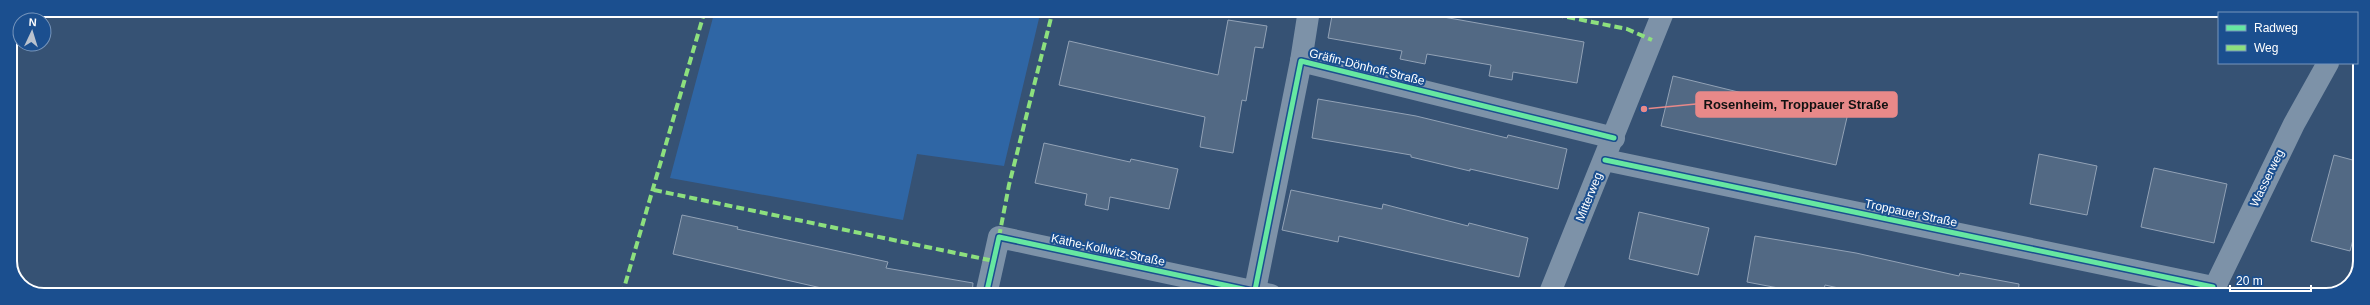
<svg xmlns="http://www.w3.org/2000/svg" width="2370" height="305" viewBox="0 0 2370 305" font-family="Helvetica,sans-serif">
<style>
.green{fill:#2f66a5}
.building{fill:#526984;stroke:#92a2b6}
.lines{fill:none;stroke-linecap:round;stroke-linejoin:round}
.minor{stroke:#7d92a8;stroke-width:22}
.quiet{stroke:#8de07e;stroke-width:4;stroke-dasharray:8 4;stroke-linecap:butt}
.cycleway-casing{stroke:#1b4f8f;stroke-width:8}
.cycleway{stroke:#66e7a1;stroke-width:5}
.labels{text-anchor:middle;stroke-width:4;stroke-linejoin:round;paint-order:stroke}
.street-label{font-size:12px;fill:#fff;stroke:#1b4f8f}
.rim{fill:none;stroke:#fff;stroke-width:2}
.leader{fill:none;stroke:#e88989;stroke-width:1.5}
.callout-dot{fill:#e88989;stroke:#1b4f8f;stroke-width:1.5}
.callout{fill:#e88989;stroke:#e88989;stroke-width:1.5}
.callout-label{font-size:13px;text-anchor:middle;font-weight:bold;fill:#111}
</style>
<rect width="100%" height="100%" fill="#365274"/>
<path class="green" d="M 715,10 L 1041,10 L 1004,166 L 917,154 L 903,220 L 670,178 Z"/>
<g class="building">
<path d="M 1333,10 L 1404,10 L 1584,42 L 1577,83 L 1513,72 L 1512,80 L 1489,76 L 1491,65 L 1427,54 L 1425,64 L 1400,59 L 1402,51 L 1328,38 Z"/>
<path d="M 1228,20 L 1267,26 L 1263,48 L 1255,47 L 1246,101 L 1242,100 L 1233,153 L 1200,147 L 1205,117 L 1059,85 L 1069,41 L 1218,75 Z"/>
<path d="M 1673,76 L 1771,100 L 1772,96 L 1848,113 L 1836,165 L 1661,126 Z"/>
<path d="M 1318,99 L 1416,116 L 1507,138 L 1508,135 L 1567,149 L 1558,189 L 1470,169 L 1470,171 L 1411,157 L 1411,155 L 1312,138 Z"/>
<path d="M 1044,143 L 1130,162 L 1131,159 L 1178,169 L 1169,209 L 1110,197 L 1108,210 L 1085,205 L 1087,194 L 1035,183 Z"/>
<path d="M 2039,154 L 2097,166 L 2087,215 L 2030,204 Z"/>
<path d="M 2334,155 L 2360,162 L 2360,213 L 2350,251 L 2311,241 Z"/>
<path d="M 2154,168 L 2227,184 L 2214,243 L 2141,227 Z"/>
<path d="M 1291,190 L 1382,209 L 1383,204 L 1468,226 L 1469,223 L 1528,238 L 1519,277 L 1339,236 L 1338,242 L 1282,230 Z"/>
<path d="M 1639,212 L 1709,228 L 1698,275 L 1629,259 Z"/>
<path d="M 682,215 L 738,227 L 737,229 L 888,262 L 886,268 L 973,283 L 972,295 L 919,295 L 882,288 L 880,295 L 852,295 L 673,254 Z"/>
<path d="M 1755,236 L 1856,253 L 1959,276 L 1960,273 L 2019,284 L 2018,295 L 1870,295 L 1825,285 L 1823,295 L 1815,295 L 1747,282 Z"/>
</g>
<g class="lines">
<g class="minor">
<path d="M 1301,61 L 1309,10"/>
<path d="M 1605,160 L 2213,287"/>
<path d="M 986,295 L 999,237 L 1271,295"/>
<path d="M 1254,295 L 1301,61 L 1614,138"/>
<path d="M 1549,295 L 1664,10"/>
<path d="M 2211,295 L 2294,124 L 2328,63"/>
</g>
<g class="quiet">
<path d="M 1532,10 L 1627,29 L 1652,40"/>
<path d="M 654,190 L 994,261"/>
<path d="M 999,237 L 1009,185 L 1053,10"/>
<path d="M 622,295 L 705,10"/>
</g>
<defs>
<g id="cycleway">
<path d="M 1605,160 L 2213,287"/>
<path d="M 986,295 L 999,237 L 1271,295"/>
<path d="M 1254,295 L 1301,61 L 1614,138"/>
</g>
</defs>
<use href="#cycleway" class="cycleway-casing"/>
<use href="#cycleway" class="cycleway"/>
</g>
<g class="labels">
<g class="street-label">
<text transform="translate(1367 67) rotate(14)" y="4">Gräfin-Dönhoff-Straße</text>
<text transform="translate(2267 178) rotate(-64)" y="4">Wasserweg</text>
<text transform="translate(1589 197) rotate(-68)" y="4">Mitterweg</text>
<text transform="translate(1911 213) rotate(12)" y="4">Troppauer Straße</text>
<text transform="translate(1108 250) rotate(12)" y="4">Käthe-Kollwitz-Straße</text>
</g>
</g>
<path d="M0 0H2370V305H0ZM44 17H2326A27 27 0 0 1 2353 44V261A27 27 0 0 1 2326 288H44A27 27 0 0 1 17 261V44A27 27 0 0 1 44 17Z" fill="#1b4f8f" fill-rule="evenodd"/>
<path class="rim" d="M44 17H2326A27 27 0 0 1 2353 44V261A27 27 0 0 1 2326 288H44A27 27 0 0 1 17 261V44A27 27 0 0 1 44 17Z"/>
<path class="leader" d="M1644 109L1696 104"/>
<circle class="callout-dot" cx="1644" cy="109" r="4"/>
<rect class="callout" x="1696" y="92" width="201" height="25" rx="4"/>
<g class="callout-label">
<text x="1796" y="109">Rosenheim, Troppauer Straße</text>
</g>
<rect x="2218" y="12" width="140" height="52" fill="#1b4f8f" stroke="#7695bc"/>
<rect x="2226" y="25" width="20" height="6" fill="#66e7a1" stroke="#7695bc"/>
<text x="2254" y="32" font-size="12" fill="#ffffff">Radweg</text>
<rect x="2226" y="45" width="20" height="6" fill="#8de07e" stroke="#7695bc"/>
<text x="2254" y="52" font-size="12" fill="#ffffff">Weg</text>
<g transform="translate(32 32) rotate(4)"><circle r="19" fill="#1b4f8f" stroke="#7695bc"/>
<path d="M0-3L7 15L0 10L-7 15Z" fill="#b9c2ce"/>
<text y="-6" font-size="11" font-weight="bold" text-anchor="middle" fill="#ffffff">N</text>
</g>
<path d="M2230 285v6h81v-6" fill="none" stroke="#ffffff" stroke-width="2"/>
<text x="2236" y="285" font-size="12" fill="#ffffff" stroke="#1b4f8f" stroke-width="3" paint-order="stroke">20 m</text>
</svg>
